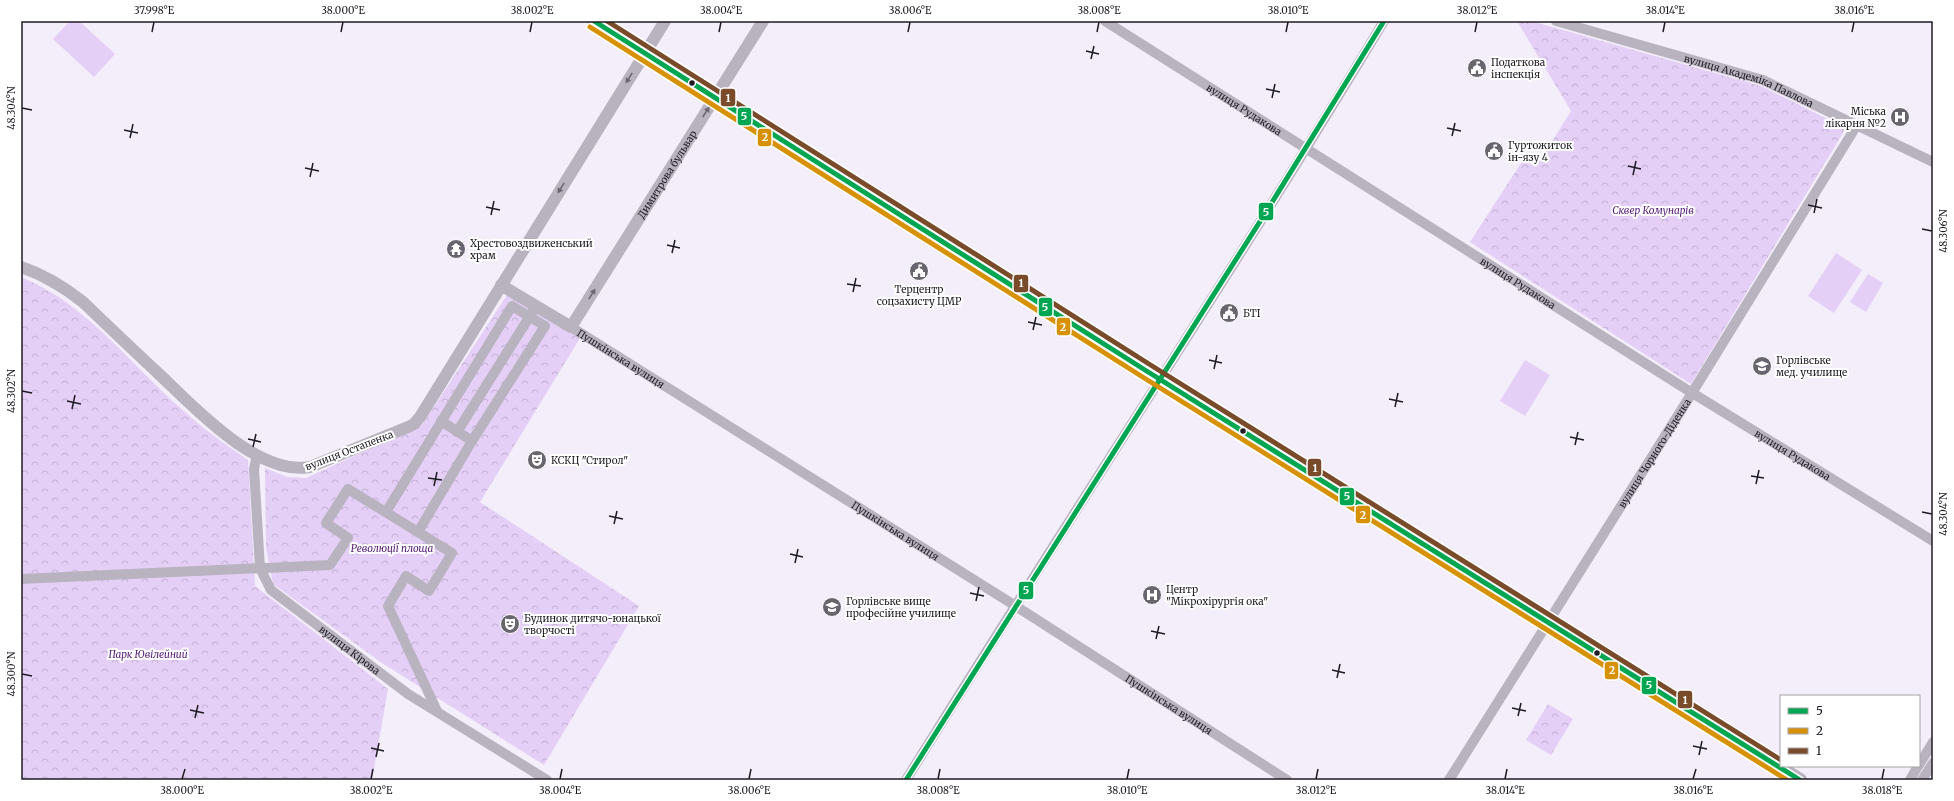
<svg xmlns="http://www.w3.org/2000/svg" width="1954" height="801" viewBox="0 0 1954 801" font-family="Merriweather,serif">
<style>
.park{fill:url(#park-crowns)}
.garden{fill:#e4cff7}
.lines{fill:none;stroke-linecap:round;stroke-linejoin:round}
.minor{stroke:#b9b3bf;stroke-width:10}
.tertiary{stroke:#b9b3bf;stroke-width:12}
.secondary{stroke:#b9b2bf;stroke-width:14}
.bus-1-casing{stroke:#fff;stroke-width:8}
.bus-2-casing{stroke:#fff;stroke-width:8}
.bus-3-casing{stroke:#fff;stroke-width:8}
.bus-1{stroke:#00a651;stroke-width:5}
.bus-2{stroke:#d79105;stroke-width:5}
.bus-3{stroke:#7a4b2a;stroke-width:5}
.oneway{fill:#6c6771}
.ticks{fill:none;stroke:#1f1b23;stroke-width:1.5}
.bus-dot{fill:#1f1b23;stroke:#fff;stroke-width:1.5}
.labels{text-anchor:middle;stroke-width:4;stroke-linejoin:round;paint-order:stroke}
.poi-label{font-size:10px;fill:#1f1b23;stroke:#fff;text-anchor:start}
.street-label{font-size:10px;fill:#1f1b23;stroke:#fff}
.park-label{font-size:10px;font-style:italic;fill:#521975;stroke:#fff}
.line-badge{stroke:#fff;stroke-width:1.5}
.badge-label{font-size:11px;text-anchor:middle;font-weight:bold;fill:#fff}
.neatline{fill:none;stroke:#1f1b23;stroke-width:1.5}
.ticks-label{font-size:10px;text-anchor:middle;fill:#1f1b23}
</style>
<defs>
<pattern id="park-crowns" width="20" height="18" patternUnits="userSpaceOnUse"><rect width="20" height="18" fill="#e4cff7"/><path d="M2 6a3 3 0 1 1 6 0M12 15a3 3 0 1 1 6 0" fill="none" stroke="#c3b1d3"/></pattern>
</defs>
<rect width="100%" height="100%" fill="#f3eef9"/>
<g class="park">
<path d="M 1517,21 L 1531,21 L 1761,86 L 1846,128 L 1691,384 L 1470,242 L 1523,160 L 1536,167 L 1571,111 Z"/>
<path d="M 21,277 C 85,303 128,361 178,406 C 200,426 223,443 248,460 L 255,586 L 388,689 L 372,780 L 21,780 Z"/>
<path d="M 507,295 L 580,338 L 480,502 L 639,606 L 544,765 L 382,663 L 273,584 L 266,548 L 265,468 L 287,477 L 306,478 L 422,425 Z"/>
<path d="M 1548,704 L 1573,719 L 1551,755 L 1526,740 Z"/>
</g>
<g class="garden">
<path d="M 70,21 L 79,21 L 115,54 L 94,77 L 53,39 Z"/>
<path d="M 1836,253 L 1862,270 L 1834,313 L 1808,296 Z"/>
<path d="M 1868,274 L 1883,283 L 1866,312 L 1850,302 Z"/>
<path d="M 1525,360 L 1550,375 L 1525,416 L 1500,401 Z"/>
</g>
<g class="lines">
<g class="minor">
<path id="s1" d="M 1105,21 L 1681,386 L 1933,541"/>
<path id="s2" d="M 1556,21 L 1763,80 L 1933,162"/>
<path id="s3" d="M 571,327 L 1014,605 L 1287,780"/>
<path d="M 441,421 L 472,441"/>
<path d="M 457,432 L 533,311"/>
<path id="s4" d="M 257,455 L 254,469 L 260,568 L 271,590 L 408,694 L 547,780"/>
<path d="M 386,512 L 512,306 L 545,326 L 472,441 L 418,532"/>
<path d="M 21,579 L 330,565 L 348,538 L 326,523 L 348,489 L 452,553 L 429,591 L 406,576 L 388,606 L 437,711"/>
<path d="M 1919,765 L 1933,742"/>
<path d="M 906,780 C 1063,526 1230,277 1384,21"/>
<path id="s5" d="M 1449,780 L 1692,393 L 1857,125"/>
<path d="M 1910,780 L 1918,766"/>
<path d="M 1922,780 L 1933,763"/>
</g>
<g class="tertiary">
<path d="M 21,267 C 45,275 64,287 83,302 C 108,326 133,350 159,374 C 194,407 257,476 310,467 L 408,427 L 414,424 L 420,417 L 665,21"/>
<path id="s6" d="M 501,285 L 571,327 L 763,21"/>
</g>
<path class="secondary" d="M 594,21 L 1145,370 L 1800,780"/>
<defs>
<g id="bus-1">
<path d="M 594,21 L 1145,370 L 1800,780"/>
<path d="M 906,780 L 1266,212 L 1384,21"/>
</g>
<path id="bus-2" d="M 590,27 L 1141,376 L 1787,780"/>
<path id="bus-3" d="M 607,21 L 1149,364 L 1781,760"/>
</defs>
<use href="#bus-1" class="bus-1-casing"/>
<use href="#bus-2" class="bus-2-casing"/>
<use href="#bus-3" class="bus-3-casing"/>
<use href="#bus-1" class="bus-1"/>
<use href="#bus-2" class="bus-2"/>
<use href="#bus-3" class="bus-3"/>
</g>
<defs><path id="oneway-solid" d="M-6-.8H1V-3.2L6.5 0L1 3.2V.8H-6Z"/></defs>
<g class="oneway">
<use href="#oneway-solid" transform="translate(629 78) rotate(122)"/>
<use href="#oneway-solid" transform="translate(706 112) rotate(-57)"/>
<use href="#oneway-solid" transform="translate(561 188) rotate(122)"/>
<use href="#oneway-solid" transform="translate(592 294) rotate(-58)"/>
</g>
<path class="ticks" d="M 152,32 L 154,22M 341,32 L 343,22M 530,32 L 532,22M 719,32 L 721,22M 908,32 L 910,22M 1097,32 L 1099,22M 1286,32 L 1288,22M 1475,32 L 1477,22M 1663,32 L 1665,22M 1852,32 L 1854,22M 1086,51 L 1099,54M 1091,59 L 1094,46M 1266,89 L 1280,92M 1272,98 L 1275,84M 22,108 L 32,110M 1447,128 L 1461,131M 124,130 L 138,133M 1452,136 L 1455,123M 130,138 L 133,124M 1628,166 L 1641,169M 305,168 L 319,171M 1633,175 L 1636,161M 310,177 L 313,163M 1808,205 L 1822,208M 486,207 L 500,210M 1814,213 L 1817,199M 491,215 L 494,201M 1922,229 L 1932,231M 667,245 L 680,248M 672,253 L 675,240M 847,284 L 861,286M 853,292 L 856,278M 1028,322 L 1042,325M 1033,330 L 1036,317M 1209,360 L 1222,363M 1214,369 L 1217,355M 22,391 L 32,393M 1389,399 L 1403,402M 67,401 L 81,404M 1395,407 L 1398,393M 72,409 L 75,395M 1570,437 L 1584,440M 248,439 L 261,442M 1575,445 L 1578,432M 253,447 L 256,434M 1751,476 L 1764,478M 428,478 L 442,480M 1756,484 L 1759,470M 434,486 L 437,472M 1922,512 L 1932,514M 609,516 L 623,519M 614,524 L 617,511M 790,554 L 803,557M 795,563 L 798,549M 970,593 L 984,596M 976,601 L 979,587M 1151,631 L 1165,634M 1156,639 L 1159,626M 1332,670 L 1345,673M 22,674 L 32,676M 1337,678 L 1340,664M 1512,708 L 1526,711M 190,710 L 204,713M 1518,716 L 1521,703M 195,718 L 198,705M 1693,746 L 1707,749M 371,748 L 384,751M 1699,755 L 1702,741M 376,757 L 379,743M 182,779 L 185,769M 371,779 L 373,769M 560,779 L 562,769M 749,779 L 751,769M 938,779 L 940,769M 1127,779 L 1129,769M 1316,779 L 1318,769M 1505,779 L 1507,769M 1693,779 L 1696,769M 1882,779 L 1884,769"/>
<defs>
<symbol id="civic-disc" viewBox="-11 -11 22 22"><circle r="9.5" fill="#69656e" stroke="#fff"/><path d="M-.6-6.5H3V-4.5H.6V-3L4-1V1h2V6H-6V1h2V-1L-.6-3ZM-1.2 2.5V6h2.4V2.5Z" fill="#fff"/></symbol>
<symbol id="hospital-disc" viewBox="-11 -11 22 22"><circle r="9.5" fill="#69656e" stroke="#fff"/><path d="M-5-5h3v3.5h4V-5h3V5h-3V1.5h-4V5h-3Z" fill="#fff"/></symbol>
<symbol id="temple-disc" viewBox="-11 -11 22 22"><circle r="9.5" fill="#69656e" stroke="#fff"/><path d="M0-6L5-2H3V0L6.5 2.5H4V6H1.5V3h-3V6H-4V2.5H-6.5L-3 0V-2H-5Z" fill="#fff"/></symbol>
<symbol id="university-disc" viewBox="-11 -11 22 22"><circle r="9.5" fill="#69656e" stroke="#fff"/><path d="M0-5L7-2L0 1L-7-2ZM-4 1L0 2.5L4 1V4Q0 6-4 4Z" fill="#fff"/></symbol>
<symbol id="theatre-disc" viewBox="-11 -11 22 22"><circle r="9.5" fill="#69656e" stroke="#fff"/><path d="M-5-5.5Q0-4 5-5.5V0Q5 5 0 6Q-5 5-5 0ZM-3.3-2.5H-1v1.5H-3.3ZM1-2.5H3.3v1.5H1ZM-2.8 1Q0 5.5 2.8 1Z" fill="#fff"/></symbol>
</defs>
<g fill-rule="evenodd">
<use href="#civic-disc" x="1466" y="57" width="22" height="22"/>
<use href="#hospital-disc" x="1889" y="106" width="22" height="22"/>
<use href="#civic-disc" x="1483" y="140" width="22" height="22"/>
<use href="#temple-disc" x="445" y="238" width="22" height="22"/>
<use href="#civic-disc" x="908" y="260" width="22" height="22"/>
<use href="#civic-disc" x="1218" y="302" width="22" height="22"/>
<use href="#university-disc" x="1751" y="355" width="22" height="22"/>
<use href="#theatre-disc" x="526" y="449" width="22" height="22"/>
<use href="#hospital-disc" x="1141" y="584" width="22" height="22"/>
<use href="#university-disc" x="821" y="596" width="22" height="22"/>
<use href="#theatre-disc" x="499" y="613" width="22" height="22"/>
</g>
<g class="bus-dot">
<circle cx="692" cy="83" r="3.5"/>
<circle cx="1243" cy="431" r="3.5"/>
<circle cx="1597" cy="653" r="3.5"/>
</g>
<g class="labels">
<g class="poi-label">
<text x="1491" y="66">Податкова<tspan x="1491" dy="12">інспекція</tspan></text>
<text x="1886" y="115" text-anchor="end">Міська<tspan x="1886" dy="12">лікарня №2</tspan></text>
<text x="1508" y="149">Гуртожиток<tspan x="1508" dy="12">ін-язу 4</tspan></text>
<text x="470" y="247">Хрестовоздвиженський<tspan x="470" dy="12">храм</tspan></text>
<text x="919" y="293" text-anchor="middle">Терцентр<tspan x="919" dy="12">соцзахисту ЦМР</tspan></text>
<text x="1243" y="317">БТІ</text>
<text x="1776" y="364">Горлівське<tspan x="1776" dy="12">мед. училище</tspan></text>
<text x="551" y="464">КСКЦ "Стирол"</text>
<text x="1166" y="593">Центр<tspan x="1166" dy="12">"Мікрохірургія ока"</tspan></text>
<text x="846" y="605">Горлівське вище<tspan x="846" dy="12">професійне училище</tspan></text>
<text x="524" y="622">Будинок дитячо-юнацької<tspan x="524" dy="12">творчості</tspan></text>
</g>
<g class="street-label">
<text dy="4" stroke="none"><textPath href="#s2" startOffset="202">вулиця Академіка Павлова</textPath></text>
<text dy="4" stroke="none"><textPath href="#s1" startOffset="165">вулиця Рудакова</textPath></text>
<text dy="4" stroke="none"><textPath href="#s6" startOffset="262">Димитрова бульвар</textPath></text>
<text dy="4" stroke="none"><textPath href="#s1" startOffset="489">вулиця Рудакова</textPath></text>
<text dy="4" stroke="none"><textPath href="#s3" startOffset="59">Пушкінська вулиця</textPath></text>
<text transform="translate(349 450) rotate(-21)" y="4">вулиця Остапенка</text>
<text dy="4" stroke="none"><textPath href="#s5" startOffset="386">вулиця Чорного-Діденка</textPath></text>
<text dy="4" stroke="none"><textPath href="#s1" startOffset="813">вулиця Рудакова</textPath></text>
<text dy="4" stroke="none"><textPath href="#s3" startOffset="383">Пушкінська вулиця</textPath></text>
<text dy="4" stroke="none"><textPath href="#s4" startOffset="237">вулиця Кірова</textPath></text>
<text dy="4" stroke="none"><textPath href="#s3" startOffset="707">Пушкінська вулиця</textPath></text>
</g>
<g class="park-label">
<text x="1653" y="214">Сквер Комунарів</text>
<text x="392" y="552">Революції площа</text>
<text x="148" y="658">Парк Ювілейний</text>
</g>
</g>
<g class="line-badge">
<rect x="720" y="88" width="16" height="19" rx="4" fill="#7a4b2a"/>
<rect x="737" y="107" width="15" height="19" rx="4" fill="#00a651"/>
<rect x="757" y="128" width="15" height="19" rx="4" fill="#d79105"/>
<rect x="1258" y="202" width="16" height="19" rx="4" fill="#00a651"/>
<rect x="1013" y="274" width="16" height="19" rx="4" fill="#7a4b2a"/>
<rect x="1038" y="297" width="15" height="20" rx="4" fill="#00a651"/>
<rect x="1056" y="317" width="15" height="19" rx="4" fill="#d79105"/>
<rect x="1307" y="458" width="15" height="19" rx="4" fill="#7a4b2a"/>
<rect x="1339" y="487" width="16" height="19" rx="4" fill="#00a651"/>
<rect x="1355" y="505" width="16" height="19" rx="4" fill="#d79105"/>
<rect x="1018" y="581" width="16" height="19" rx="4" fill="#00a651"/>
<rect x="1604" y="661" width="15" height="19" rx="4" fill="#d79105"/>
<rect x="1641" y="676" width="16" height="19" rx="4" fill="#00a651"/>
<rect x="1677" y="690" width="16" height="19" rx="4" fill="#7a4b2a"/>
</g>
<g class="badge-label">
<text x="728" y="102">1</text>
<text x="744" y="120">5</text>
<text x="765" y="141">2</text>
<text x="1266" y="216">5</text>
<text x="1021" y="287">1</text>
<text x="1045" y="311">5</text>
<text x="1063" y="331">2</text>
<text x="1315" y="472">1</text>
<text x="1347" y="500">5</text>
<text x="1363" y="519">2</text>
<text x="1026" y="594">5</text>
<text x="1612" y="674">2</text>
<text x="1649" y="689">5</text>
<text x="1685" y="704">1</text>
</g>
<rect width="1954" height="801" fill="none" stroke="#ffffff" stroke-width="44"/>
<rect x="1780" y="695" width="140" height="72" fill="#ffffff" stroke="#a5a4a7"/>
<rect x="1788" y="708" width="20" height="6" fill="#00a651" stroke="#a5a4a7"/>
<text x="1816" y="715" font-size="12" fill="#1f1b23">5</text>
<rect x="1788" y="728" width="20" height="6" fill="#d79105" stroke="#a5a4a7"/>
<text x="1816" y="735" font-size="12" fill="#1f1b23">2</text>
<rect x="1788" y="748" width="20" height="6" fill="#7a4b2a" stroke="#a5a4a7"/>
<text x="1816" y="755" font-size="12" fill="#1f1b23">1</text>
<rect x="22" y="22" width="1910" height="757" class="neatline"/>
<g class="ticks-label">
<text x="154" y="14">37.998°E</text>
<text x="343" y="14">38.000°E</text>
<text x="532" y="14">38.002°E</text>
<text x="721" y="14">38.004°E</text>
<text x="910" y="14">38.006°E</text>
<text x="1099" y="14">38.008°E</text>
<text x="1288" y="14">38.010°E</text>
<text x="1477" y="14">38.012°E</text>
<text x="1665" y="14">38.014°E</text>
<text x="1854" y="14">38.016°E</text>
<text transform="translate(11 108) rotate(-90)" y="4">48.304°N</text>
<text transform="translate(1943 231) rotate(-90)" y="4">48.306°N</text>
<text transform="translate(11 391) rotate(-90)" y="4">48.302°N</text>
<text transform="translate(1943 514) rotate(-90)" y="4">48.304°N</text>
<text transform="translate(11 674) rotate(-90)" y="4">48.300°N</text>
<text x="182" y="794">38.000°E</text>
<text x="371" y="794">38.002°E</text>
<text x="560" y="794">38.004°E</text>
<text x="749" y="794">38.006°E</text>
<text x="938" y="794">38.008°E</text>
<text x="1127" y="794">38.010°E</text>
<text x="1316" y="794">38.012°E</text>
<text x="1505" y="794">38.014°E</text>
<text x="1693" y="794">38.016°E</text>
<text x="1882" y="794">38.018°E</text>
</g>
</svg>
